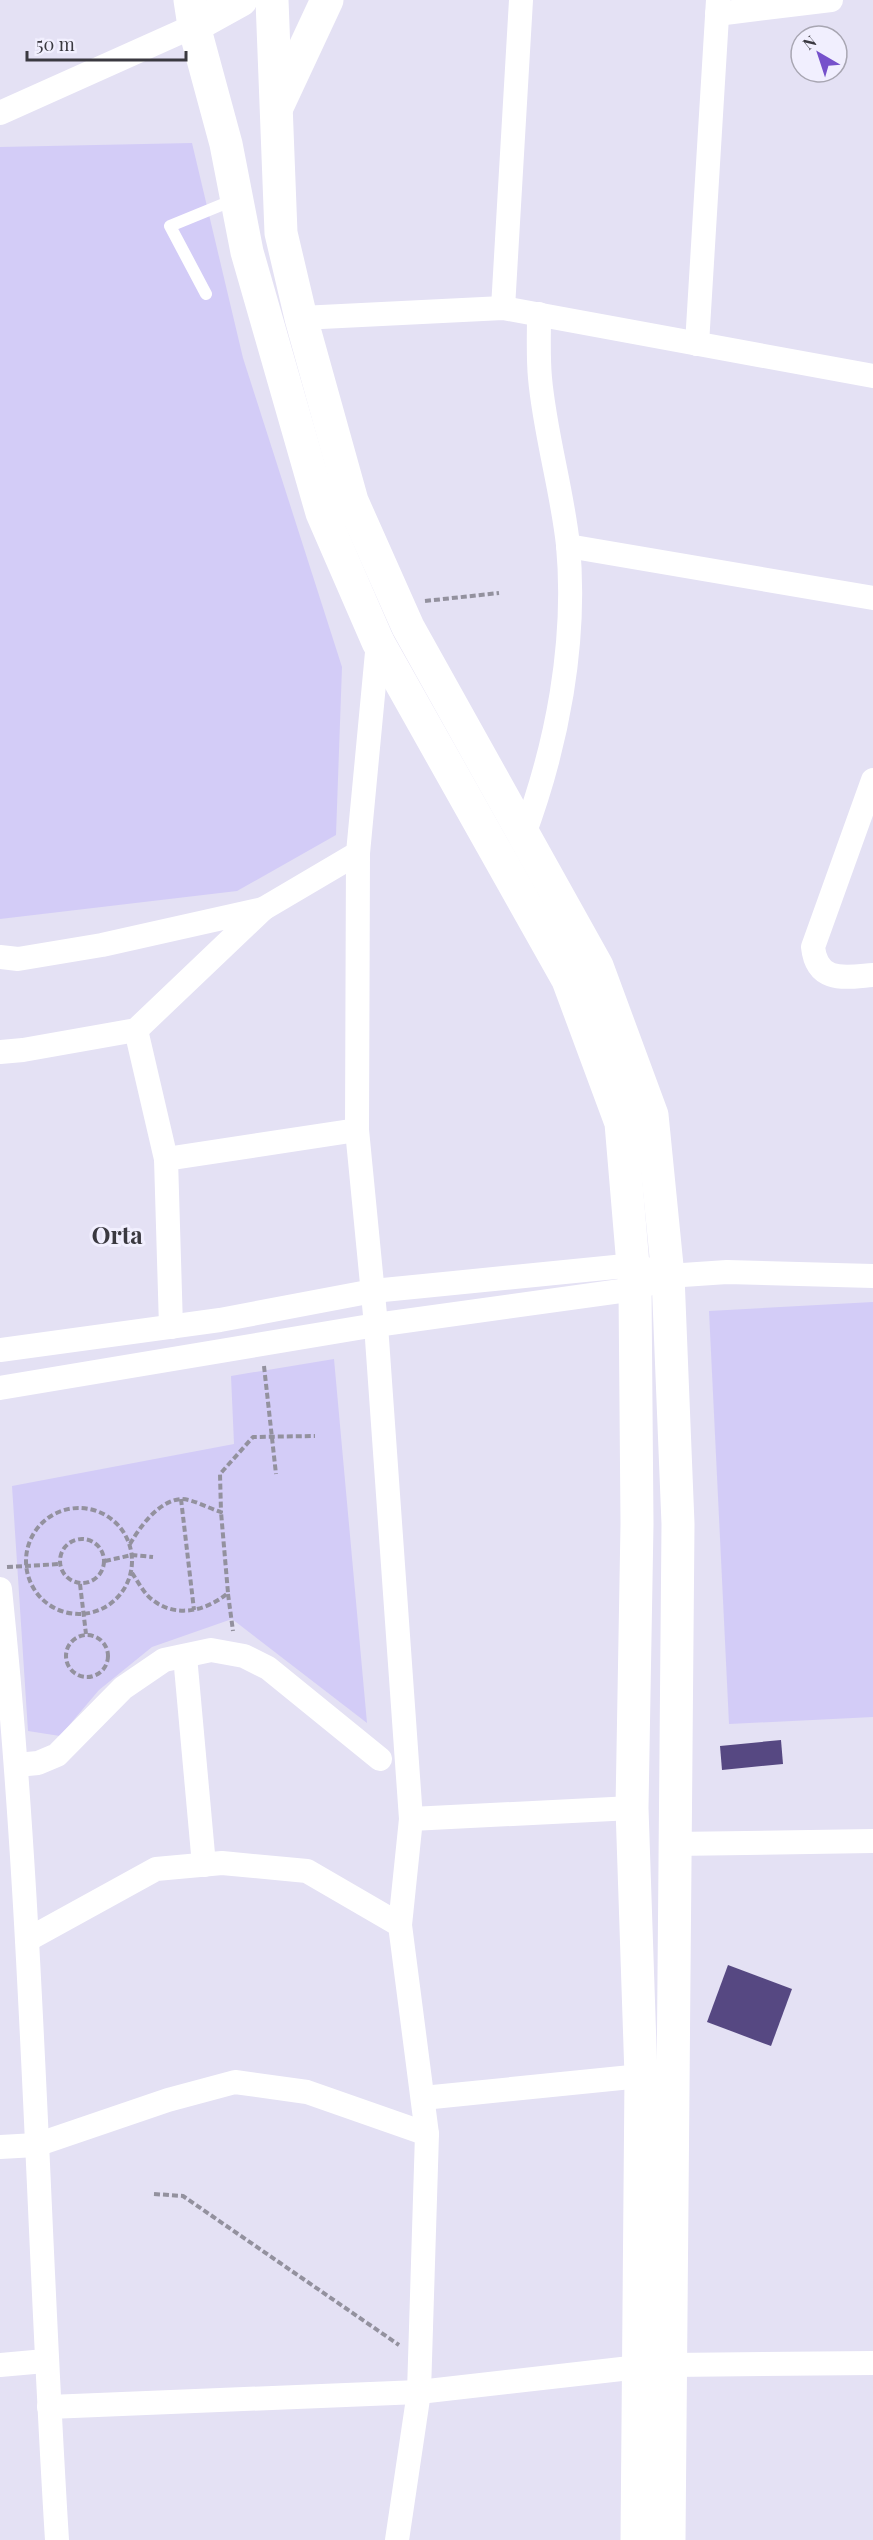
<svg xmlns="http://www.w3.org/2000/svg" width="873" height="2540" viewBox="0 0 873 2540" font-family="'Playfair Display',serif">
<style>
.green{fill:#d3ccf7}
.building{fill:#564882}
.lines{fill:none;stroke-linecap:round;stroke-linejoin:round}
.path{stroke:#93919e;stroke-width:4;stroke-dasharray:6 3;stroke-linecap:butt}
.lane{stroke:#fff;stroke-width:12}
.street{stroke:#fff;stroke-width:24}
.secondary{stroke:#fff;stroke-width:33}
.labels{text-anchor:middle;stroke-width:6;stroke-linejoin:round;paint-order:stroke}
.district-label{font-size:24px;font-weight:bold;fill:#3a3940;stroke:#f1effe}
</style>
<rect width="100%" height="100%" fill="#e4e1f4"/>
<g class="green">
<path d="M 192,143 L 243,358 L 342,667 L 336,835 L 237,891 L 0,919 L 0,147 Z"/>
<path d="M 873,1302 L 873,1717 L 729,1724 L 709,1311 Z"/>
<path d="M 334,1359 L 367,1723 L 232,1619 L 152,1647 L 99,1690 L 60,1736 L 28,1731 L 12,1486 L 234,1444 L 231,1376 Z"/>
</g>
<g class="building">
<path d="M 781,1740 L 783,1764 L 722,1770 L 720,1746 Z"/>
<path d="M 728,1965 L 792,1989 L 771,2046 L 707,2022 Z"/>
</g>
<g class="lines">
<g class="path">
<path d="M 425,601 L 499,593"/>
<path d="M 264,1366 L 276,1474"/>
<path d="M 181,1499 L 194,1610"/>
<circle cx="79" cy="1561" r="53"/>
<circle cx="82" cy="1561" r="22"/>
<path d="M 130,1544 C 140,1527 158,1501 181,1499 C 193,1499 210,1509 221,1512 L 220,1474 L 253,1437 L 315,1436"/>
<path d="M 105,1561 L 132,1555 L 153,1557"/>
<path d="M 7,1567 L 60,1564"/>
<path d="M 132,1573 C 137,1580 142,1590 149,1597 C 173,1619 205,1612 228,1593 L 221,1512"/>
<path d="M 80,1584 L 86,1634"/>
<path d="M 228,1594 L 233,1631"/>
<circle cx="87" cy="1656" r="21"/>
<path d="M 154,2194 L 183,2196 L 399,2345"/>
</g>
<path class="lane" d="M 206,294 L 170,226 L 236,199"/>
<g class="street">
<path d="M 717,14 L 831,0"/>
<path d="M 0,113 L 194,26"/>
<path d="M 503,308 L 521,0"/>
<path d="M 301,318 L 503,308 L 873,376"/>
<path d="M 697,344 L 718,0"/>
<path d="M 568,546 L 873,598"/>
<path d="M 873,780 L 813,947 C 817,984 846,977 873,975"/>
<path d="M 523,837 C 557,746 577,643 568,545 C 562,489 545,434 540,378 C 538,357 539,336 539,314"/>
<path d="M 358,853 L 357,1130 L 376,1325 L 411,1819 L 400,1925 L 427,2134 L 419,2392 L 397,2540"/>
<path d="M 0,957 L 18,959 L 102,945 L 263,909"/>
<path d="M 136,1030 L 166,1159 L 171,1327"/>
<path d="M 0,1052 L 23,1050 L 136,1030 L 263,909 L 358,853 L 378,642 L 382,640"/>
<path d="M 166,1159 L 357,1130"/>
<path d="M 0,1350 L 220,1320 L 373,1291 L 635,1265 L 649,1270"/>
<path d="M 0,1388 L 376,1325 L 635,1289 L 668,1276 L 727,1272 L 873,1276"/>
<path d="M 0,1589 C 33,1905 37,2223 57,2540"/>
<path d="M 185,1656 L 204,1865"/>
<path d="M 17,1765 L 38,1763 L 57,1755 L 123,1688 L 164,1660 L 211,1650 L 244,1656 L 268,1668 L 380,1759"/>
<path d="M 411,1819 L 632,1808"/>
<path d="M 673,1844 L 873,1841"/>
<path d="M 27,1940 L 156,1869 L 222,1863 L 307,1871 L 400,1925"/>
<path d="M 423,2098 L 641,2076"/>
<path d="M 0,2147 L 36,2145 L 168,2100 L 235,2082 L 307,2092 L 427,2134"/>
<path d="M 0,2365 L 45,2361"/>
<path d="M 670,2365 L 873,2363"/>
<path d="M 49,2407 L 419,2392 L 639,2367"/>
</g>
<g class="secondary">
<path d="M 190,0 L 194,26 L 226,144 L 247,252 L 322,513 L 378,642 L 568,980 L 621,1123 L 635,1289 L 637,1524 L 632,1808 L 641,2076 L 637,2540"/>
<path d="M 272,0 L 281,233 L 301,318 L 352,501 L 408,627 L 597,966 L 652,1115 L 668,1276 L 678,1524 L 669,2540"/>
<path d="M 194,26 L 241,0"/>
<path d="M 278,105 L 327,0"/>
</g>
</g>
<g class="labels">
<g class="district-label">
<text x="117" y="1244">Orta</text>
</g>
</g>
<g transform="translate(819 54) rotate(321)"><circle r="28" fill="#f1effe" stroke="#a8a6b2" stroke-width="1.5"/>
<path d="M0-4.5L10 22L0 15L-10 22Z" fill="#7651cb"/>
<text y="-9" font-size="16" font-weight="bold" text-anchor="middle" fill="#3a3940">N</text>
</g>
<path d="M27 51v9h159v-9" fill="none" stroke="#3a3940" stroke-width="3"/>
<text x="36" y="51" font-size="18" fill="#3a3940" stroke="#f1effe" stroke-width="4.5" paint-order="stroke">50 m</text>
</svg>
